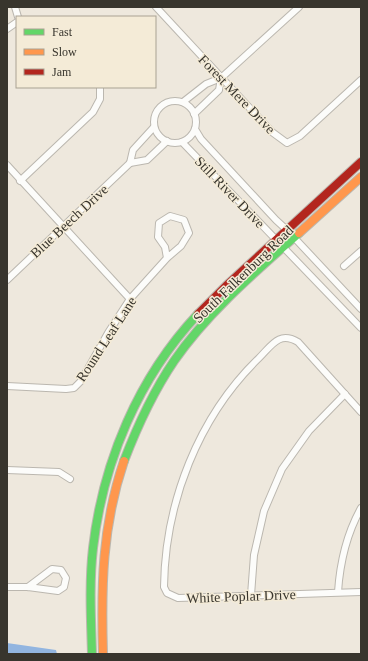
<svg xmlns="http://www.w3.org/2000/svg" width="368" height="661" viewBox="0 0 368 661" font-family="Georgia,serif">
<style>
.water{fill:#92b5e0}
.lines{fill:none;stroke-linecap:round;stroke-linejoin:round}
.street-casing{stroke:#bbb7af;stroke-width:8}
.fast-casing{stroke:#bbb7af;stroke-width:10}
.slow-casing{stroke:#bbb7af;stroke-width:10}
.jam-casing{stroke:#bbb7af;stroke-width:10}
.street{stroke:#fcfcfa;stroke-width:6}
.fast{stroke:#63d668;stroke-width:8}
.slow{stroke:#ff974d;stroke-width:8}
.jam{stroke:#b3261e;stroke-width:8}
.labels{text-anchor:middle;stroke-width:3;stroke-linejoin:round;paint-order:stroke}
.street-label{font-size:14px;fill:#38352d;stroke:#f4ebd7}
</style>
<rect width="100%" height="100%" fill="#eee8dd"/>
<path class="water" d="M 7,643 L 56,650 L 57,654 L 7,654 Z"/>
<g class="lines">
<defs>
<g id="street">
<path d="M 15,7 L 18,17"/>
<path d="M 156,7 L 272,132 L 287,143 L 300,136 L 361,80"/>
<path d="M 7,29 L 17,22"/>
<circle cx="175" cy="122" r="21"/>
<path d="M 183,102 L 206,84 L 221,78 L 299,7"/>
<path d="M 194,114 L 219,90 L 221,78"/>
<path d="M 195,129 L 201,139 L 276,220 L 288,231 L 361,309"/>
<path d="M 182,142 L 361,328"/>
<path d="M 130,163 L 147,160 L 167,141"/>
<path d="M 7,165 L 130,299"/>
<path d="M 20,181 L 93,112 L 100,99 L 100,87"/>
<path d="M 344,266 L 361,251"/>
<path d="M 7,280 L 130,163 L 133,150 L 154,127"/>
<path d="M 7,386 L 66,389 L 74,388 L 81,381 L 108,333 L 130,299 L 167,258 L 181,246 L 189,233 L 184,220 L 170,216 L 159,223 L 158,237 L 165,247 L 167,258"/>
<path d="M 361,412 L 298,342 C 279,331 272,345 259,358 C 198,417 165,503 164,587 L 167,593 L 178,598 L 361,592"/>
<path d="M 7,470 L 59,472 L 70,479"/>
<path d="M 7,587 L 28,587 L 58,591 L 64,587 L 66,578 L 61,570 L 52,569 L 28,587"/>
<path d="M 338,592 C 340,562 346,535 361,508"/>
<path d="M 251,595 L 254,555 L 264,511 L 282,469 L 309,431 L 345,394"/>
</g>
<g id="fast">
<path d="M 124,461 C 137,427 153,392 174,361 C 207,313 255,272 299,233"/>
<path d="M 92,654 C 91,619 89,583 93,548 C 103,462 138,378 198,314"/>
</g>
<g id="slow">
<path d="M 299,233 L 361,177"/>
<path d="M 103,654 C 101,586 102,526 124,461"/>
</g>
<path id="jam" d="M 198,314 L 226,286 L 361,162"/>
</defs>
<use href="#street" class="street-casing"/>
<use href="#fast" class="fast-casing"/>
<use href="#slow" class="slow-casing"/>
<use href="#jam" class="jam-casing"/>
<use href="#street" class="street"/>
<use href="#fast" class="fast"/>
<use href="#slow" class="slow"/>
<use href="#jam" class="jam"/>
</g>
<g class="labels">
<g class="street-label">
<text transform="translate(237 94) rotate(46)" y="5">Forest Mere Drive</text>
<text transform="translate(230 192) rotate(46)" y="5">Still River Drive</text>
<text transform="translate(69 221) rotate(-43)" y="5">Blue Beech Drive</text>
<text transform="translate(243 274) rotate(-44)" y="5">South Falkenburg Road</text>
<text transform="translate(106 339) rotate(-57)" y="5">Round Leaf Lane</text>
<text transform="translate(241 596) rotate(-2)" y="5">White Poplar Drive</text>
</g>
</g>
<rect width="368" height="661" fill="none" stroke="#38352d" stroke-width="16"/>
<rect x="16" y="16" width="140" height="72" fill="#f4ebd7" stroke="#a9a293"/>
<rect x="24" y="29" width="20" height="6" fill="#63d668" stroke="#a9a293"/>
<text x="52" y="36" font-size="12" fill="#38352d">Fast</text>
<rect x="24" y="49" width="20" height="6" fill="#ff974d" stroke="#a9a293"/>
<text x="52" y="56" font-size="12" fill="#38352d">Slow</text>
<rect x="24" y="69" width="20" height="6" fill="#b3261e" stroke="#a9a293"/>
<text x="52" y="76" font-size="12" fill="#38352d">Jam</text>
</svg>
